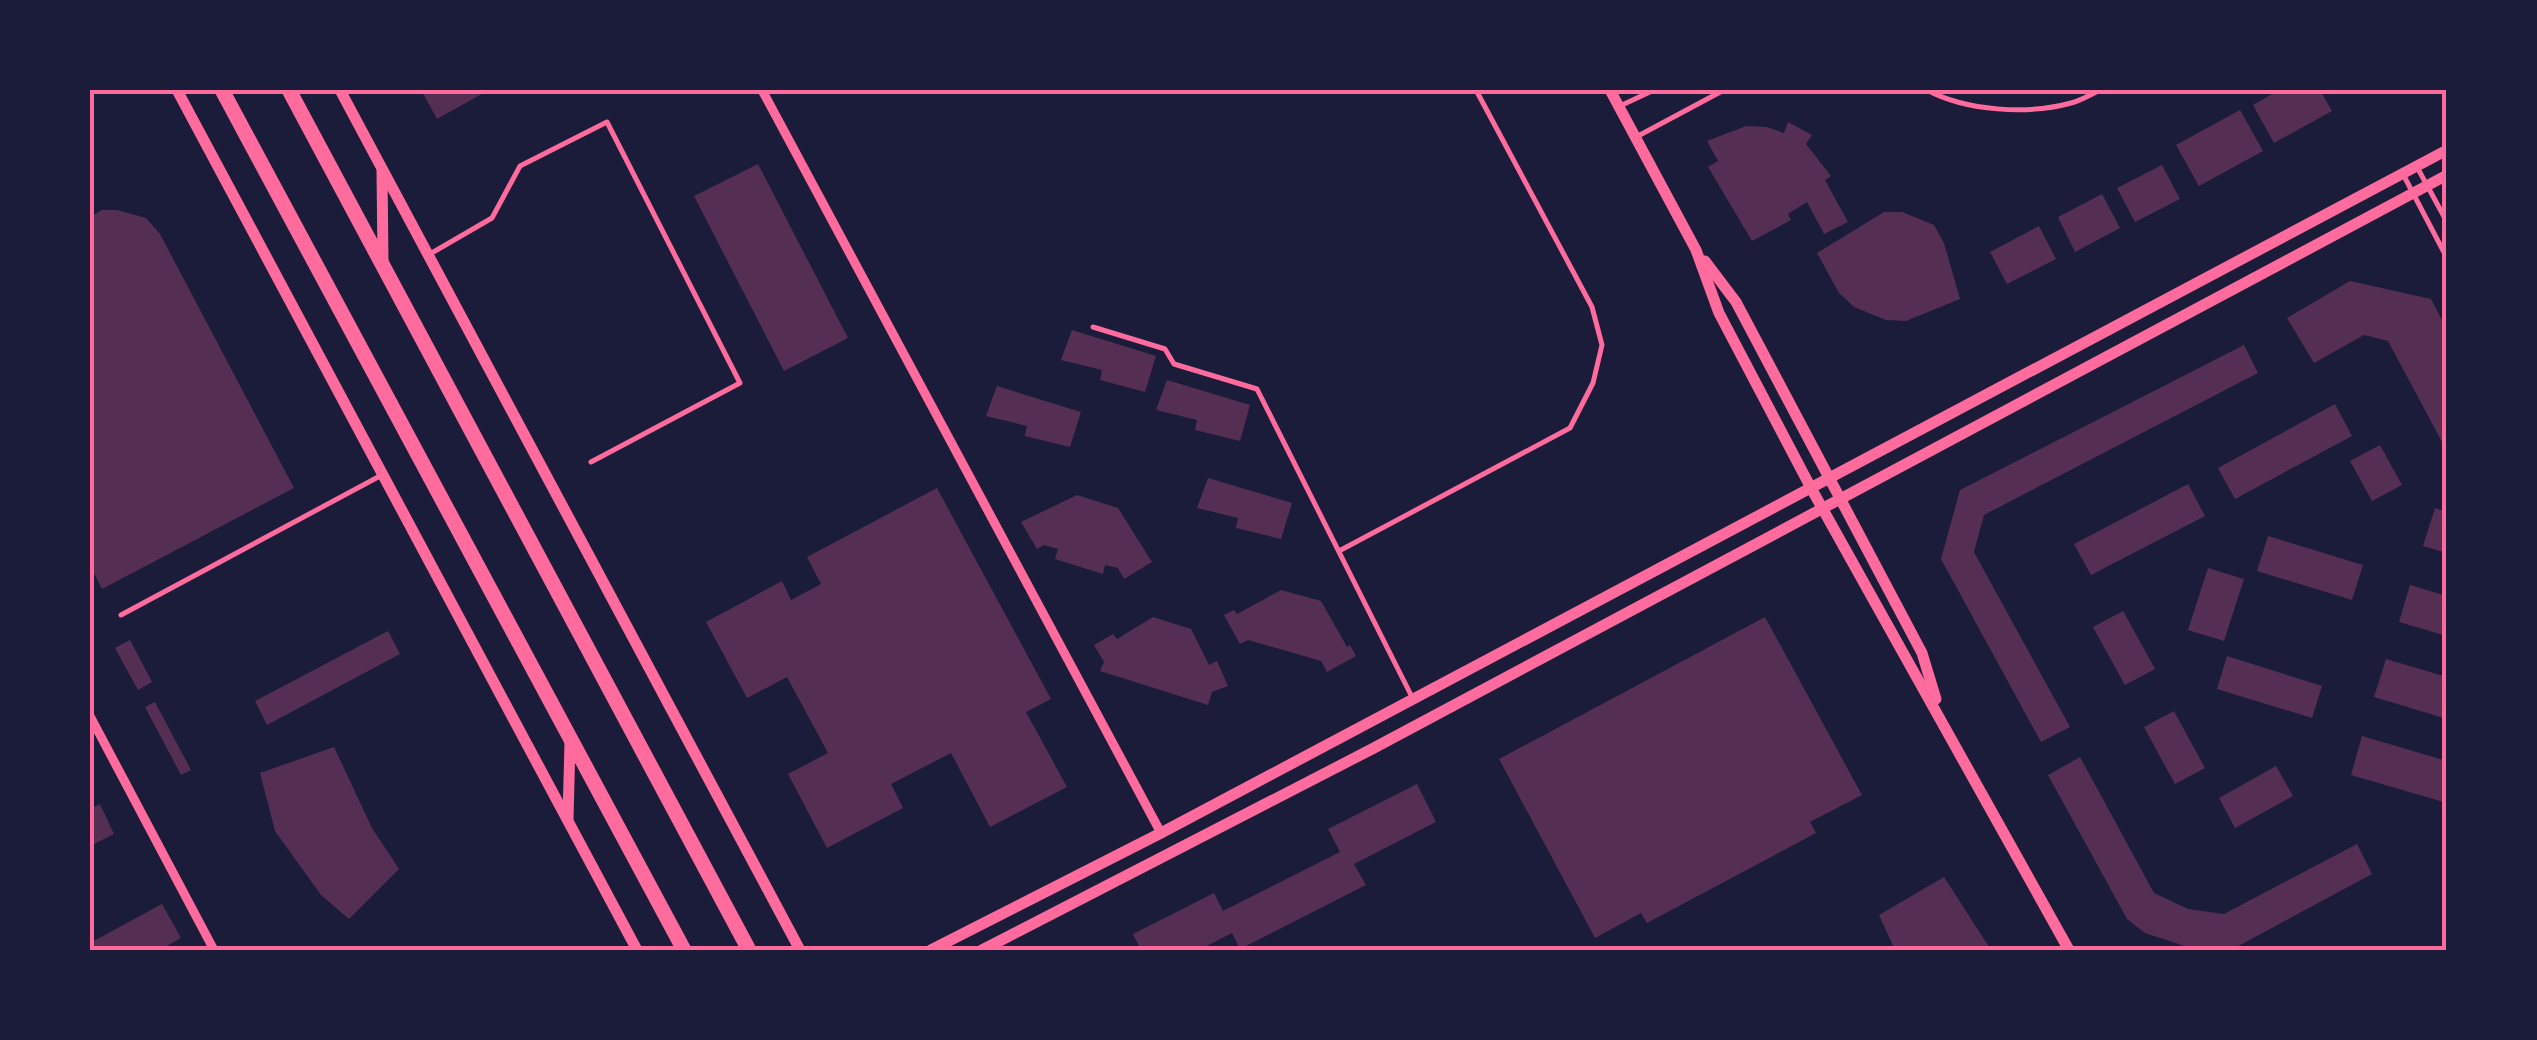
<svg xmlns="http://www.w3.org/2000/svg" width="2537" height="1040" viewBox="0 0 2537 1040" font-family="'Work Sans',sans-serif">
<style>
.building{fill:#542f53}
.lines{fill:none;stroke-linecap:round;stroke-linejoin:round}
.service{stroke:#ff6b9d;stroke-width:5}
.minor{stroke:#ff6b9d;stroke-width:9}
.tertiary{stroke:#ff6b9d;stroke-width:11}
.primary{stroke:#ff6b9d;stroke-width:15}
.neatline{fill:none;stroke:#ff6b9d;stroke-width:4}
</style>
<rect width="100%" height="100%" fill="#1b1b3a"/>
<g class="building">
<path d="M 421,90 L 489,90 L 437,119 Z"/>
<path d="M 2279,90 L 2320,90 L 2332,111 L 2274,143 L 2253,105 Z"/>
<path d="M 2240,110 L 2263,151 L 2199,186 L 2176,145 Z"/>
<path d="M 1788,122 L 1812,135 L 1806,144 L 1831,176 L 1825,180 L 1848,222 L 1824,234 L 1807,202 L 1788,214 L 1791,220 L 1752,241 L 1708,167 L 1718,161 L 1707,141 L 1746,126 L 1767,127 L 1784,133 Z"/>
<path d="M 758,164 L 848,338 L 784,371 L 694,196 Z"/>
<path d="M 2162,165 L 2180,199 L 2135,222 L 2117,188 Z"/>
<path d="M 2102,194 L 2120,228 L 2075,252 L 2058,217 Z"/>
<path d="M 102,210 L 117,210 L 146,218 L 160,234 L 294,488 L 102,589 L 90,565 L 90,217 Z"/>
<path d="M 1884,212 L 1902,212 L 1934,225 L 1944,243 L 1960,299 L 1906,321 L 1886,320 L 1854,307 L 1839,293 L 1817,253 Z"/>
<path d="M 2039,226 L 2056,259 L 2007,284 L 1990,252 Z"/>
<path d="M 2350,281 L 2431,299 L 2447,330 L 2447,439 L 2442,442 L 2388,341 L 2364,335 L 2314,363 L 2287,318 Z"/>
<path d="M 1072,330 L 1156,356 L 1145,392 L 1100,380 L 1102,370 L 1061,360 Z"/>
<path d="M 2244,345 L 2258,373 L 1984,515 L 1974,552 L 2070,727 L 2041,742 L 1941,559 L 1960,490 Z"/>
<path d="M 1167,380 L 1250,405 L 1240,441 L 1195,430 L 1197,420 L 1156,410 Z"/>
<path d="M 997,386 L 1081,412 L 1070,447 L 1025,436 L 1027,426 L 986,416 Z"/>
<path d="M 2335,404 L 2352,436 L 2235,499 L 2218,468 Z"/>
<path d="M 2380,445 L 2402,485 L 2372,501 L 2350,461 Z"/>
<path d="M 1208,478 L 1292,503 L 1281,539 L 1236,528 L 1238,518 L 1197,508 Z"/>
<path d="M 2188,484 L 2205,516 L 2091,575 L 2074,544 Z"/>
<path d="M 937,488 L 1051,699 L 1026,712 L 1067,787 L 990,827 L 951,753 L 891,784 L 903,808 L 827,848 L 788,774 L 828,753 L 787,677 L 747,698 L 706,622 L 782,581 L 791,600 L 821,584 L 807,557 Z"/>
<path d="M 1077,495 L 1118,508 L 1152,562 L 1124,579 L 1118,568 L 1105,565 L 1103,574 L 1055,559 L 1058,549 L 1044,545 L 1037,549 L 1021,522 Z"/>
<path d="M 2435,508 L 2447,512 L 2447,553 L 2423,546 Z"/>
<path d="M 2268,536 L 2363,565 L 2352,600 L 2257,571 Z"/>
<path d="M 2208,568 L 2244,579 L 2224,641 L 2188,630 Z"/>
<path d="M 2410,585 L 2447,596 L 2447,636 L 2399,622 Z"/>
<path d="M 1281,590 L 1321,601 L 1347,647 L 1350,645 L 1356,656 L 1327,672 L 1321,661 L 1248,640 L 1240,644 L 1224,615 L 1234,610 L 1237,614 Z"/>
<path d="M 2123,611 L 2155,669 L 2125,685 L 2093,627 Z"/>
<path d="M 1153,617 L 1191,629 L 1209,665 L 1217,661 L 1228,686 L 1212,692 L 1208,705 L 1100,671 L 1104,662 L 1094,645 L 1113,634 L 1117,639 Z"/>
<path d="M 1765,617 L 1862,795 L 1810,822 L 1816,833 L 1647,923 L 1641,913 L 1595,938 L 1499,759 Z"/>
<path d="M 388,631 L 400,654 L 267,725 L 255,701 Z"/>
<path d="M 130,640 L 152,682 L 138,690 L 115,648 Z"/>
<path d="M 2227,656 L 2322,686 L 2312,718 L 2217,689 Z"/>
<path d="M 2386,659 L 2447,677 L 2447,719 L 2374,697 Z"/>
<path d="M 155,702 L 191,770 L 181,775 L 145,707 Z"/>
<path d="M 2174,711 L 2205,768 L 2175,784 L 2144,727 Z"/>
<path d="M 2362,736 L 2447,761 L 2447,803 L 2351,775 Z"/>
<path d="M 334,747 L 372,828 L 399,869 L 349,919 L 321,895 L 275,831 L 260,773 Z"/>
<path d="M 2080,757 L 2154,893 L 2188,909 L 2224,914 L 2357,844 L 2372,874 L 2231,950 L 2197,950 L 2145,933 L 2127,919 L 2048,775 Z"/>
<path d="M 2276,766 L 2293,796 L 2235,828 L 2219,798 Z"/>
<path d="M 1417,784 L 1436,822 L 1354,864 L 1366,885 L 1240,949 L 1232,933 L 1199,950 L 1141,950 L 1133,934 L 1214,893 L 1223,911 L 1340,852 L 1328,829 Z"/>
<path d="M 100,804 L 114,834 L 90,846 L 90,809 Z"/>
<path d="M 1944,877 L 1991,950 L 1895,950 L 1879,915 Z"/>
<path d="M 162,904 L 181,938 L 160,950 L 90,950 L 90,943 Z"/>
</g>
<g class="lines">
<g class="service">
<path d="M 1927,90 C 1966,111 2028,115 2071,103 C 2081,101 2091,94 2101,90"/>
<path d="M 1620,106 L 1654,90"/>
<path d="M 1638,136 L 1724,90"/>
<path d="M 2417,167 L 2447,222"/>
<path d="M 2404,176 L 2447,258"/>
<path d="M 430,254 L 492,218 L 520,166 L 607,122 L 740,383 L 591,462"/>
<path d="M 1093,327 L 1165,349 L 1174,364 L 1257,389 L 1412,697"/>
<path d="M 1339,551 L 1570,428 L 1593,383 L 1602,345 L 1592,307 L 1476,90"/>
<path d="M 121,615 L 380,476"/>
</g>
<g class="minor">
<path d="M 762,90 L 1161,833"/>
<path d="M 90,716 L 214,950"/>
</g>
<g class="tertiary">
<path d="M 177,90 L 637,950"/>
<path d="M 340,90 L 800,950"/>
<path d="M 1610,90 L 1696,250 L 1719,313 L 1811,488 L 2069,950"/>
<path d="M 382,171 L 383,263"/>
<path d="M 1705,261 L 1736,302 L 1922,653 L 1936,699"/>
<path d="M 568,819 L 570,742"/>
<path d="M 931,950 L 1161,833 L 2447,150"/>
<path d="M 982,950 L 1372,749 L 2447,175"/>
</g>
<g class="primary">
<path d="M 222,90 L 684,950"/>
<path d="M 289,90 L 749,950"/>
</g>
</g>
<rect width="2537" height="1040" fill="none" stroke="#1b1b3a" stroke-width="185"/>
<rect x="92" y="92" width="2352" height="856" class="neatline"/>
</svg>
